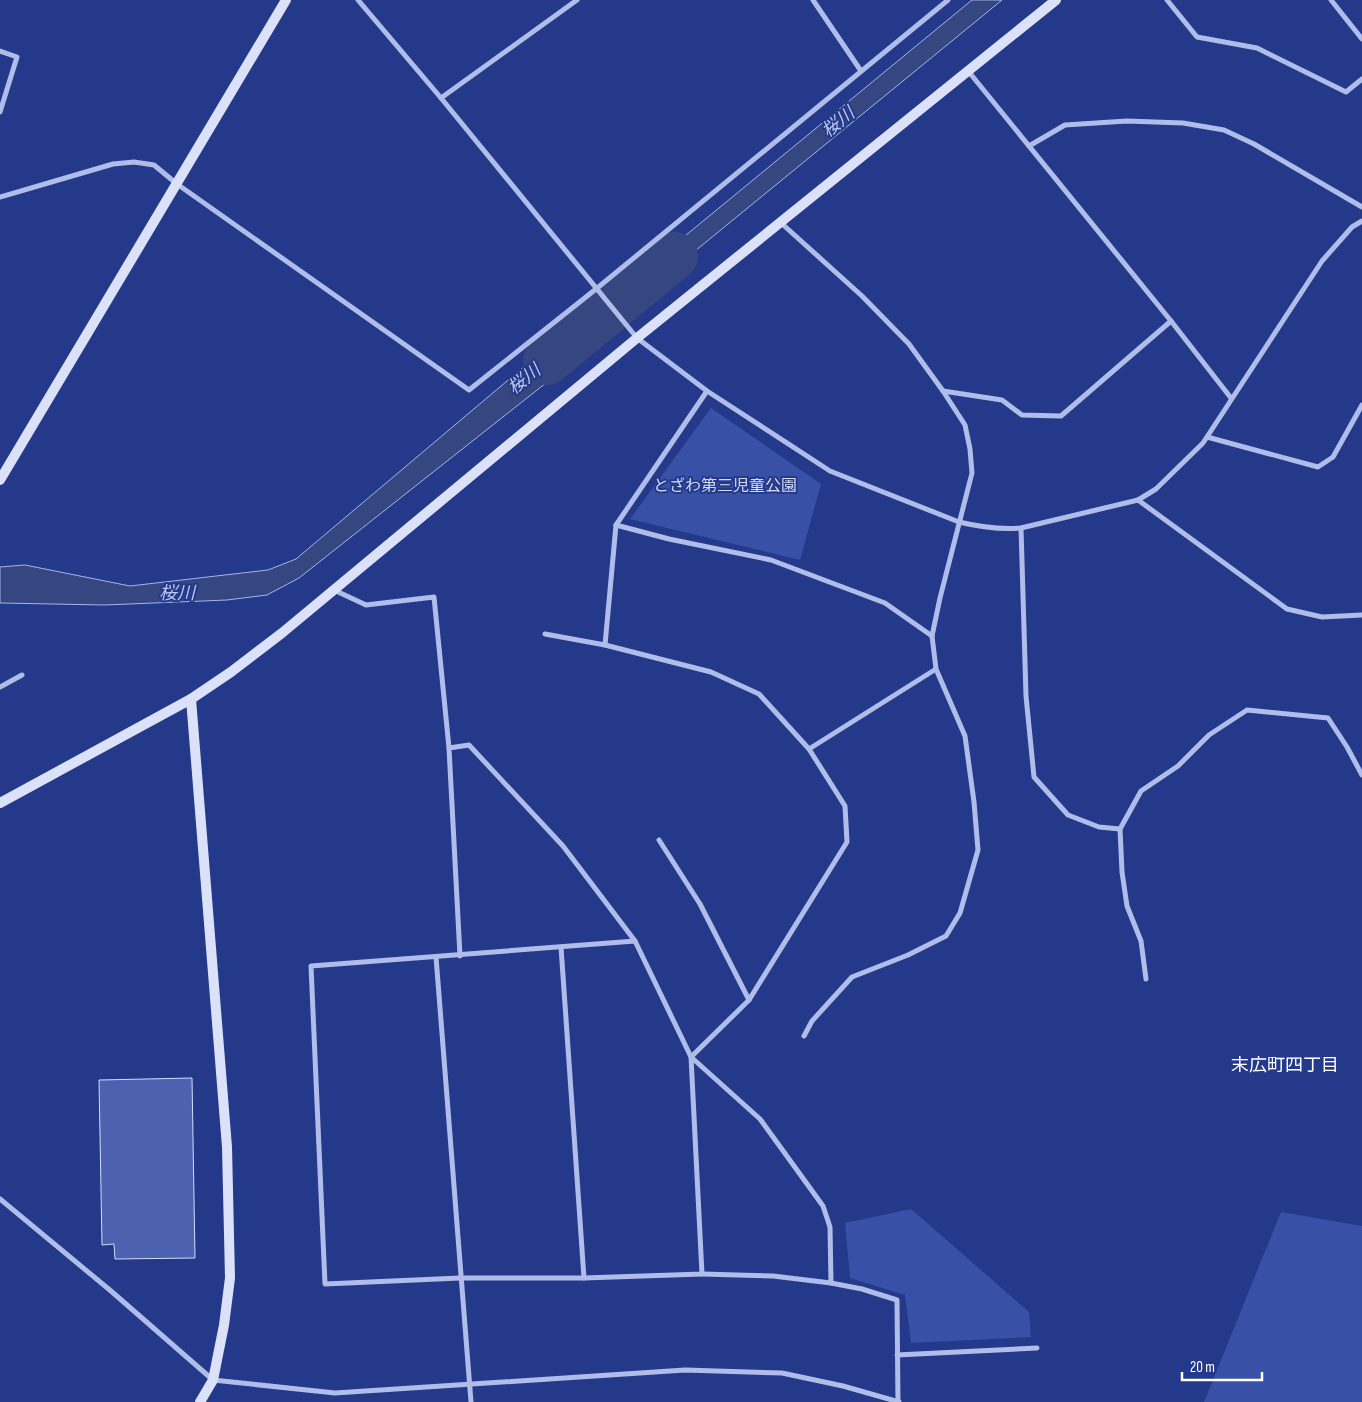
<svg xmlns="http://www.w3.org/2000/svg" width="1362" height="1402" viewBox="0 0 1362 1402" font-family="'Sofia Sans Condensed','Noto Sans JP',sans-serif">
<style>
.green{fill:#3851a6}
.water{fill:#364681;stroke:#a4b5ea}
.lines{fill:none;stroke-linecap:round;stroke-linejoin:round}
.river{stroke:#364681;stroke-width:48}
.building{fill:#4c62b1;stroke:#d4dcf7}
.street{stroke:#b0bdea;stroke-width:5}
.secondary{stroke:#dbe1f8;stroke-width:10}
.labels{text-anchor:middle;stroke-width:4;stroke-linejoin:round;paint-order:stroke}
.park-label{font-size:16px;fill:#d4dcf7;stroke:#243989}
.water-label{font-size:18px;font-style:italic;fill:#bcc8f1;stroke:#243989}
.neighbourhood-label{font-size:18px;fill:#fff;stroke:#243989}
</style>
<rect width="100%" height="100%" fill="#243989"/>
<g class="green">
<path d="M 711,408 L 821,484 L 800,560 L 630,519 Z"/>
<path d="M 911,1209 L 1029,1312 L 1031,1337 L 911,1343 L 905,1295 L 850,1278 L 845,1223 Z"/>
<path d="M 1281,1212 L 1362,1226 L 1362,1402 L 1204,1402 Z"/>
</g>
<g class="water">
<path d="M 972,0 L 1002,0 L 629,305 L 618,291 Z"/>
<path d="M 590,311 L 608,334 L 299,578 L 267,595 L 227,600 L 105,605 L 0,603 L 0,567 L 25,565 L 130,586 L 268,570 L 296,559 Z"/>
</g>
<g class="lines">
<path class="river" d="M 547,361 L 674,256"/>
</g>
<path class="building" d="M 192,1078 L 195,1258 L 115,1259 L 114,1244 L 102,1245 L 99,1080 Z"/>
<g class="lines">
<g class="street">
<path d="M 358,0 L 441,98 L 637,338 L 707,391 L 830,471 L 959,522 C 980,527 999,530 1021,528 L 1138,500 L 1156,489 L 1203,443 L 1322,261 L 1352,227 L 1362,221"/>
<path d="M 813,0 L 861,71"/>
<path d="M 1167,0 L 1197,37 L 1257,48 L 1346,92 L 1362,79"/>
<path d="M 1331,0 L 1362,39"/>
<path d="M 0,51 L 17,57 L 0,112"/>
<path d="M 969,72 L 1171,321 L 1231,398"/>
<path d="M 441,98 L 577,0"/>
<path d="M 1029,146 L 1065,125 L 1127,121 L 1183,123 L 1224,130 L 1254,144 L 1362,207"/>
<path d="M 0,197 L 113,164 L 134,162 L 154,165 L 177,184 L 469,390 L 596,289 L 948,0"/>
<path d="M 780,222 L 862,296 L 909,344 L 943,391 L 965,425 L 970,449 L 972,473 L 940,598 L 932,636 L 936,669 L 965,736 L 974,802 L 978,850 L 960,913 L 946,936 L 908,955 L 852,977 L 812,1021 L 804,1036"/>
<path d="M 943,391 L 1002,400 L 1022,415 L 1061,416 L 1171,321"/>
<path d="M 1207,437 L 1318,467 L 1333,457 L 1362,405"/>
<path d="M 1138,500 L 1287,609 L 1322,617 L 1362,615"/>
<path d="M 616,525 L 669,539 L 771,560 L 885,603 L 932,636"/>
<path d="M 1021,528 L 1026,696 L 1034,777 L 1068,815 L 1099,827 L 1120,829"/>
<path d="M 334,590 L 366,605 L 434,597 L 449,748"/>
<path d="M 545,634 L 605,645 L 711,672 L 759,694 L 809,749 L 845,806 L 847,842 L 749,1000 L 700,904 L 659,840"/>
<path d="M 605,645 L 616,525 L 707,391"/>
<path d="M 0,687 L 22,675"/>
<path d="M 809,749 L 936,669"/>
<path d="M 635,941 L 311,966 L 325,1284 L 460,1278 L 584,1278 L 702,1274 L 691,1057 L 749,1000"/>
<path d="M 561,947 L 584,1278"/>
<path d="M 460,956 L 449,748 L 469,745 L 563,846 L 635,941 L 691,1057 L 760,1119 L 823,1206 L 830,1227 L 831,1283 L 862,1289 L 897,1300 L 898,1402"/>
<path d="M 436,957 L 471,1402"/>
<path d="M 1146,979 L 1141,941 L 1127,906 L 1122,872 L 1120,829 L 1141,791 L 1178,766 L 1209,735 L 1247,710 L 1328,718 L 1347,747 L 1362,775"/>
<path d="M 0,1199 L 111,1291 L 213,1380 L 335,1393 L 685,1370 L 782,1373 L 843,1386 L 899,1402"/>
<path d="M 702,1274 L 773,1276 L 831,1283"/>
<path d="M 897,1355 L 1037,1348"/>
</g>
<g class="secondary">
<path d="M 0,480 L 286,0"/>
<path d="M 191,699 L 227,1147 L 230,1278 L 224,1325 L 213,1380 L 200,1402"/>
<path d="M 0,803 L 191,699 L 231,672 L 282,633 L 637,338 L 1056,0"/>
</g>
</g>
<g class="labels">
<g class="park-label">
<text x="725" y="491">とざわ第三児童公園</text>
</g>
<g class="water-label">
<text transform="translate(838 122) rotate(-39)" y="6">桜川</text>
<text transform="translate(524 379) rotate(-39)" y="6">桜川</text>
<text x="177" y="599">桜川</text>
</g>
<g class="neighbourhood-label">
<text x="1285" y="1071">末広町四丁目</text>
</g>
</g>
<path d="M1182 1372v8h80v-8" fill="none" stroke="#ffffff" stroke-width="2.5"/>
<text x="1190" y="1372" font-size="15" fill="#ffffff" stroke="#243989" stroke-width="4" paint-order="stroke">20 m</text>
</svg>
